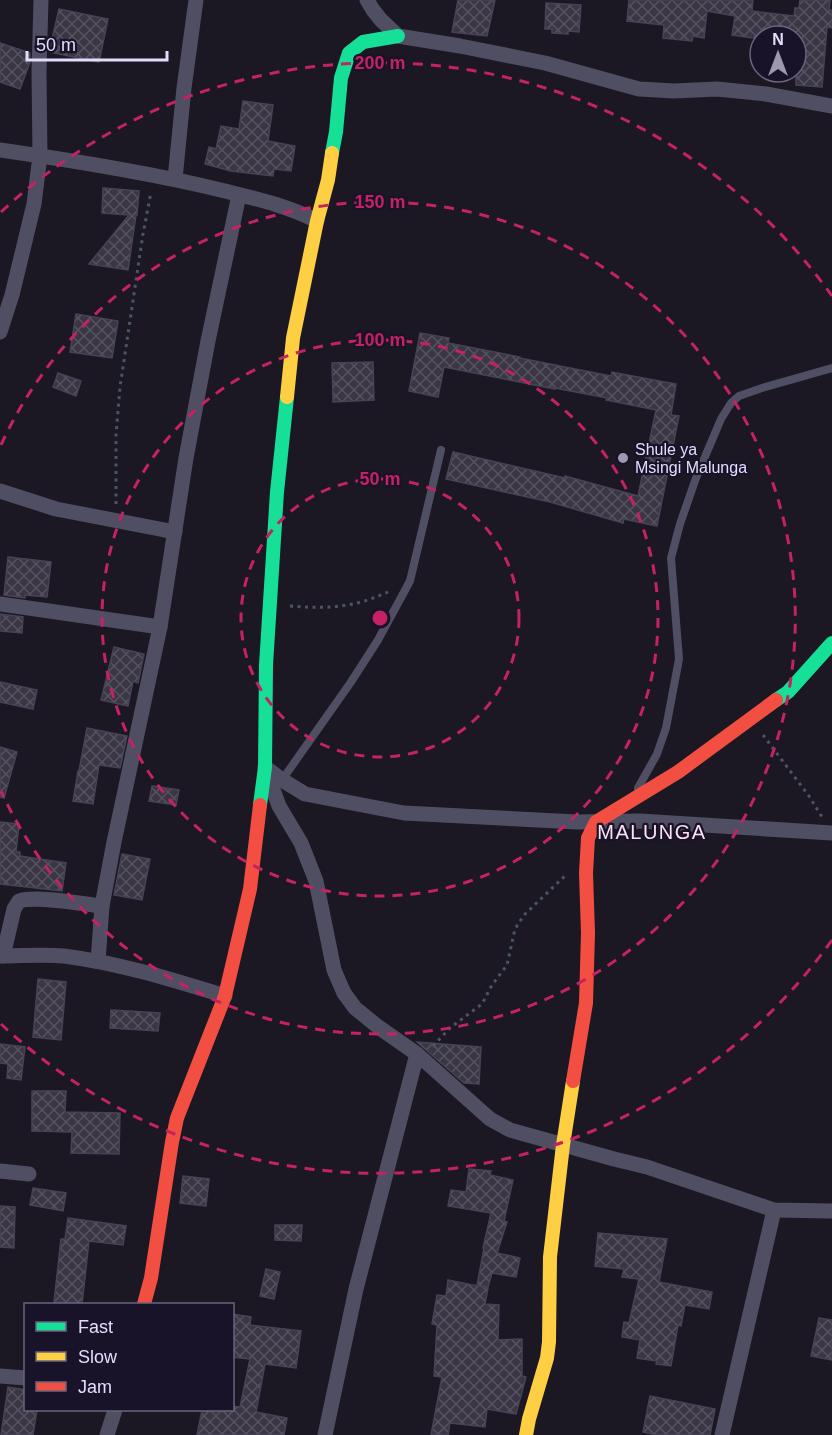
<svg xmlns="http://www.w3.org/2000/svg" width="832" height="1435" viewBox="0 0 832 1435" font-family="Arial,sans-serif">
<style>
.building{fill:url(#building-cross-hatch);stroke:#474356;stroke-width:1.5}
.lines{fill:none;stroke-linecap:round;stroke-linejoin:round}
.path{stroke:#4b5562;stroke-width:3;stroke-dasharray:3 4.5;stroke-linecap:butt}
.lane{stroke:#504e63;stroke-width:8}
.street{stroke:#504e63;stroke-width:15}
.fast{stroke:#16e098;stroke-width:14}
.slow{stroke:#ffcf43;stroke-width:14}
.jam{stroke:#f24e42;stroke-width:14}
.ring{fill:none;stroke:#c42263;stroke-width:3;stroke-dasharray:10 8}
.poi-dot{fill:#9c98b0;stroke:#181328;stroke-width:2}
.labels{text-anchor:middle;stroke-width:4.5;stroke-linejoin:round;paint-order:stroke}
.poi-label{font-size:16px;fill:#e2ddfc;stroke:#181328;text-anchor:start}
.quarter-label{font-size:20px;letter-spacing:1.5px;fill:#fcdff0;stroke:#181328}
.centre{fill:#c42263;stroke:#181328;stroke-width:3}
.ring-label{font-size:18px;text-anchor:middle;font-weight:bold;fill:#c42263;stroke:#181328;stroke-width:4.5;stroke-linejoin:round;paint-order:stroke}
</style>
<defs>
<pattern id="building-cross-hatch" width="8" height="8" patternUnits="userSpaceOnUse" patternTransform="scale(1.5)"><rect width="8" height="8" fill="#3a3644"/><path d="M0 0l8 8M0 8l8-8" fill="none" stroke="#565360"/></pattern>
</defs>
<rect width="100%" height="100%" fill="#1b1823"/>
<g class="building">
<path d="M 458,0 L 495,0 L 487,36 L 452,32 Z"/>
<path d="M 629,0 L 753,0 L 752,11 L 794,16 L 795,8 L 799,8 L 800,0 L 830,0 L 829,10 L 832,10 L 832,28 L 827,27 L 822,87 L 796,85 L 796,36 L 760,36 L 760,39 L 732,35 L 735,16 L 707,11 L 704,38 L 693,36 L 692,41 L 663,38 L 664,25 L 627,21 Z"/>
<path d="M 546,3 L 581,5 L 579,32 L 568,31 L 568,34 L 552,33 L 552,29 L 545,29 Z"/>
<path d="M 59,9 L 108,19 L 99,62 L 49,52 Z"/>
<path d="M 0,43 L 30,53 L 30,62 L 20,89 L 0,82 Z"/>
<path d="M 243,101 L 273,105 L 268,141 L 295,146 L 291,171 L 274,169 L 273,176 L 231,171 L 205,164 L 209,147 L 216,149 L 221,126 L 239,129 Z"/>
<path d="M 103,188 L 139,191 L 137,215 L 136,215 L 128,270 L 89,264 L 129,215 L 102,213 Z"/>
<path d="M 76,314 L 118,321 L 112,358 L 70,352 Z"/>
<path d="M 420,333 L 449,338 L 448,343 L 520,357 L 520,358 L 565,367 L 611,376 L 612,372 L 676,384 L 671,415 L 679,416 L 657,526 L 624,519 L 623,523 L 550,502 L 446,479 L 453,452 L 565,478 L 565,476 L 638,496 L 656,410 L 606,400 L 607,398 L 555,388 L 555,389 L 444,367 L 438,397 L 409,391 Z"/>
<path d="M 373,362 L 374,400 L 333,402 L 332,363 Z"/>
<path d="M 58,373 L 81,381 L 76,396 L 53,387 Z"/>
<path d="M 8,557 L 51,562 L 47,597 L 25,595 L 25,598 L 4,595 Z"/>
<path d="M 0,614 L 23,617 L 22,633 L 0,631 Z"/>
<path d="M 114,647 L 144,654 L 138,683 L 133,681 L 128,706 L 101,700 Z"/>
<path d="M 0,682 L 37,690 L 33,709 L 0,702 Z"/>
<path d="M 87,728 L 127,736 L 120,768 L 99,765 L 93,804 L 73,801 L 78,771 L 79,771 Z"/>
<path d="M 0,747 L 17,752 L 4,798 L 0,797 Z"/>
<path d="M 152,786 L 179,790 L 176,805 L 149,801 Z"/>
<path d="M 0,822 L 19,824 L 16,852 L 20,852 L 20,856 L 66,863 L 62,891 L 0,884 Z"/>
<path d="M 122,854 L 150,859 L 142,900 L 114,895 Z"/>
<path d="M 38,979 L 66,982 L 61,1040 L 33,1037 Z"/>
<path d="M 111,1010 L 160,1013 L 158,1031 L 110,1028 Z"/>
<path d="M 417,1042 L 481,1047 L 479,1084 L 464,1083 Z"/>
<path d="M 0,1044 L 25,1047 L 21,1080 L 7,1078 L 8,1064 L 0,1063 Z"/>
<path d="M 32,1091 L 66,1091 L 65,1112 L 120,1113 L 119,1154 L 71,1153 L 72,1132 L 32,1131 Z"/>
<path d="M 469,1169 L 491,1171 L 490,1175 L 513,1180 L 504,1221 L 507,1222 L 497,1253 L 520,1258 L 516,1277 L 492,1273 L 488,1287 L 477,1285 L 484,1248 L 483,1248 L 491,1213 L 448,1206 L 451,1190 L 466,1192 Z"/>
<path d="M 183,1176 L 209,1179 L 206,1206 L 180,1203 Z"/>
<path d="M 33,1188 L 66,1193 L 63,1211 L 30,1205 Z"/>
<path d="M 0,1206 L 15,1207 L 14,1248 L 0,1247 Z"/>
<path d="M 68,1218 L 126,1226 L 123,1245 L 89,1241 L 82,1304 L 54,1302 L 61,1239 L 65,1239 Z"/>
<path d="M 275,1225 L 302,1225 L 301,1241 L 275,1240 Z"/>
<path d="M 598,1233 L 667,1239 L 659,1282 L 712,1292 L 709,1309 L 685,1305 L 681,1326 L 678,1325 L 671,1366 L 656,1364 L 657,1361 L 637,1358 L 640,1340 L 622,1337 L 624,1322 L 629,1323 L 639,1279 L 622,1277 L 624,1269 L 595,1266 Z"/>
<path d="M 266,1269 L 280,1272 L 274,1299 L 260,1296 Z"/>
<path d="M 448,1280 L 488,1288 L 485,1304 L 499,1305 L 498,1340 L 522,1339 L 522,1376 L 526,1377 L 516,1414 L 487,1409 L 485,1427 L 450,1423 L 448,1435 L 431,1435 L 442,1377 L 434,1376 L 437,1325 L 432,1324 L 437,1295 L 446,1296 Z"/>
<path d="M 232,1314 L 251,1317 L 250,1325 L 301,1331 L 296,1368 L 265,1364 L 256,1412 L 287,1418 L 284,1435 L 197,1435 L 202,1410 L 232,1410 L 232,1406 L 240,1407 L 250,1359 L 232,1357 Z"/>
<path d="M 819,1318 L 832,1320 L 832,1360 L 811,1356 Z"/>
<path d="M 8,1387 L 26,1390 L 26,1410 L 37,1410 L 33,1435 L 1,1435 Z"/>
<path d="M 650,1396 L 715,1409 L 710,1435 L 656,1435 L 643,1432 Z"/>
</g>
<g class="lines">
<g class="path">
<path d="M 116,504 L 116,435 L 120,387 L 143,234 L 151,192"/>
<path d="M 290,606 C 327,609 353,608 388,592"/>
<path d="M 763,735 L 809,796 L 822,817"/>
<path d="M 433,1046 L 450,1028 L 482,1004 L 492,985 L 507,965 L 515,929 L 524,915 L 567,874"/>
</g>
<g class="lane">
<path d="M 282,780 L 351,682 L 378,640 L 410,581 L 441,450"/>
<path d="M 638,788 L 657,754 L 666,728 L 679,659 L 671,558 L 680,524 L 696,478 L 721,419 L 731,403 L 739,396 L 762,388 L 832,368"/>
</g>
<g class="street">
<path d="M 367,0 L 373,10 L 381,20 L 398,36 L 460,46 L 545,63 L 639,89 L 674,91 L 717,89 L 766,94 L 832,106"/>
<path d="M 0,150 C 76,161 151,173 225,191 C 257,199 288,206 317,221"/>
<path d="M 175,179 L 184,88 L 196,0"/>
<path d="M 0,332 L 12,295 L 34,204 L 40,156 L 39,72 L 41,0"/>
<path d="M 0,491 L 56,509 L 175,532"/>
<path d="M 0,604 L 160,627"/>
<path d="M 265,767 L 282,780 L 305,794 L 404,813 L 577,822 L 640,821 L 832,833"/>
<path d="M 267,773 L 279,806 L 301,843 L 316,881 L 334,970 L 344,993 L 355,1008 L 377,1026 L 417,1054 L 490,1119 L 510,1130 L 614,1159 L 647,1167 L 774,1210 L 832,1211"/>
<path d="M 0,956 C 21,956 44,954 64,956 C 119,963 173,980 225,996"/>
<path d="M 3,956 L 14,909 L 19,901 C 36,895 82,904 102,906"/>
<path d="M 98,961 L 102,906 L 114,842 L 160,627 L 186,458 L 208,341 L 239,195"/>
<path d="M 0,1171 L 29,1174"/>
<path d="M 0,1376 L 26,1378"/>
<path d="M 107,1435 L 115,1410"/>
<path d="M 325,1435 L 356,1289 L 417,1054"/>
<path d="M 722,1435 L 774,1210"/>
</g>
<g class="fast">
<path d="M 332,153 L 336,132 L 341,78 L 349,53 L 363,42 L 398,36"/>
<path d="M 776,700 L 788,692 L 832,643"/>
<path d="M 260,805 L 265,767 L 266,665 L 277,492 L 287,397"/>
</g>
<g class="slow">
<path d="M 287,397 L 293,338 L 317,221 L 328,180 L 332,153"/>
<path d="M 526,1435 L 529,1419 L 547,1358 L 549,1342 L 550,1257 L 563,1145 L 573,1081"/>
</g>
<g class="jam">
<path d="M 573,1081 L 586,1003 L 588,933 L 586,873 L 588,838 L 596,822 L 678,772 L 776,700"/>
<path d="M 144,1304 L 151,1278 L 172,1142 L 177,1118 L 225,996 L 250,889 L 260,805"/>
</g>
</g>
<g class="ring">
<circle cx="380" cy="618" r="139"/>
<circle cx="380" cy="618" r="278"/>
<path d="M1 445A416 416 0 1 1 1 791"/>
<path d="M832 940A555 555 0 0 1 1 1024M1 212A555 555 0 0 1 832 296"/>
</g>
<circle class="poi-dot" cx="623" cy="458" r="6"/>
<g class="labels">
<g class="poi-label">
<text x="635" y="455">Shule ya<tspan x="635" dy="18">Msingi Malunga</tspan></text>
</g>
<g class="quarter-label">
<text x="652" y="839">MALUNGA</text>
</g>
</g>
<circle cx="380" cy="618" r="9" class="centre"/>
<g class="ring-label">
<text x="380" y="69">200 m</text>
<text x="380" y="208">150 m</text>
<text x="380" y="346">100 m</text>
<text x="380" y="485">50 m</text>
</g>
<rect x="24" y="1303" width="210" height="108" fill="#181328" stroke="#69647d" stroke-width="1.5"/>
<rect x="36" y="1322" width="30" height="9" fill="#16e098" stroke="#69647d" stroke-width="1.5"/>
<text x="78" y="1333" font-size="18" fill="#e2ddfc">Fast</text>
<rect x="36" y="1352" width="30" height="9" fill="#ffcf43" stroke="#69647d" stroke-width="1.5"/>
<text x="78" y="1363" font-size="18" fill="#e2ddfc">Slow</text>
<rect x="36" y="1382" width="30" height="9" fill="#f24e42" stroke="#69647d" stroke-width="1.5"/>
<text x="78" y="1393" font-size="18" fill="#e2ddfc">Jam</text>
<g transform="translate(778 54)"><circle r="28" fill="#181328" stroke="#69647d" stroke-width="1.5"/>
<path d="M0-4.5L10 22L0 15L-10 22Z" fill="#9c98b0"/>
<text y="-9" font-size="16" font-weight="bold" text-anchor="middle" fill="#e2ddfc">N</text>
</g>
<path d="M27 51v9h140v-9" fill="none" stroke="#e2ddfc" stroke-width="3"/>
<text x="36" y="51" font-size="18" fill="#e2ddfc" stroke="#181328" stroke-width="4.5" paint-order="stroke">50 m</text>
</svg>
